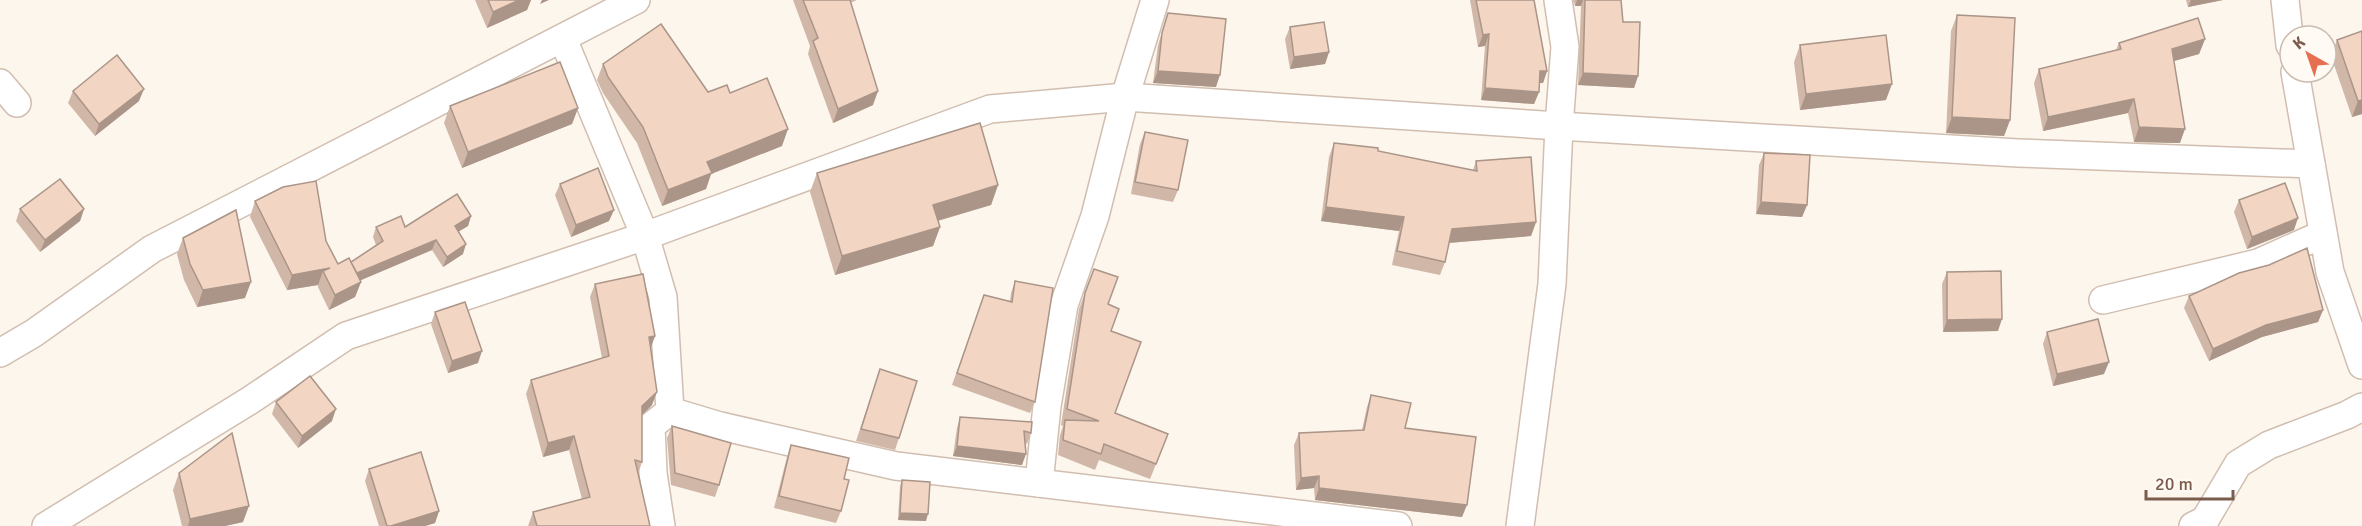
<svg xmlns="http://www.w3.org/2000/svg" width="2362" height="526" viewBox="0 0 2362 526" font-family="Signika,sans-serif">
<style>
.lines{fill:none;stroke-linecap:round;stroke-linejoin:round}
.minor-casing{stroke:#d1beb0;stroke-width:30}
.minor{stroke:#fff;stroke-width:27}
.wall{fill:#d1b7a8}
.shaded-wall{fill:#aa9588}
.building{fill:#f3d5c3;stroke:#aa9588;stroke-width:1.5}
</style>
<rect width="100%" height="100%" fill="#fdf6ec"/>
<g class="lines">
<defs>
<g id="minor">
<path d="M 2285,0 L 2290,45"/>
<path d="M 563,39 L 645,236 L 663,297 L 670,411 L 651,426 L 653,473 L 661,526"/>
<path d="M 2295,72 L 2330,272 L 2362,365"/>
<path d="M 0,83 L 17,103"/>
<path d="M 2103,300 L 2258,263 L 2323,234"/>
<path d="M 0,353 L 34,333 L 152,249 L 636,0"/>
<path d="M 670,411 L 720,426 L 896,466 L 1398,526"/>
<path d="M 1039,483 L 1047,406 L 1064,305 L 1095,216 L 1125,97 L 1155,0"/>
<path d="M 46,526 L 249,401 L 346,336 L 645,236 L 990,109 L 1125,97 L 1559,126 L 2018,153 L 2311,164"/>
<path d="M 1520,526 L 1552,284 L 1559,126 L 1565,47 L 1558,0"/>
<path d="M 2193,526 L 2205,520 L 2238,464 L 2269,445 L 2347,415 L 2362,407"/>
</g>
</defs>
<use href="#minor" class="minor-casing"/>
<use href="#minor" class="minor"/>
</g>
<g class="wall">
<path d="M 475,0 L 531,0 L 527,10 L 487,28 Z"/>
<path d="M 793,0 L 857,0 L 850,3 L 873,105 L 833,123 L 808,54 L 810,46 Z"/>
<path d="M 1470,0 L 1534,0 L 1547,71 L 1543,83 L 1539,83 L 1539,92 L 1534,104 L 1481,100 L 1485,46 L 1478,47 Z"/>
<path d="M 1573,0 L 1621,0 L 1623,22 L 1638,76 L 1634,88 L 1578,85 L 1581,6 L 1575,6 Z"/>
<path d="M 2186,0 L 2223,0 L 2188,7 Z"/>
<path d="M 1168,13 L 1216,87 L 1153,83 L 1158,45 Z"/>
<path d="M 1957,15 L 2010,120 L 2004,136 L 1946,133 L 1951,31 Z"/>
<path d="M 1290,27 L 1329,52 L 1325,64 L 1290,69 L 1285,39 Z"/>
<path d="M 2362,31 L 2362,114 L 2352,117 L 2331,56 L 2337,40 Z"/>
<path d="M 2205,39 L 2199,54 L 2174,61 L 2180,143 L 2134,142 L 2128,113 L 2043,131 L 2034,83 L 2039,69 L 2116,50 L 2119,43 Z"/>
<path d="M 1800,45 L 1886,100 L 1800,110 L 1794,62 Z"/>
<path d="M 603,64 L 708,92 L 730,93 L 782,146 L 711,174 L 706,189 L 662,206 L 637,143 L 603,93 L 597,80 Z"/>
<path d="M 73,91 L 139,101 L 95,136 L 68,103 Z"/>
<path d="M 450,106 L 578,108 L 572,124 L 462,168 L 444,123 Z"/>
<path d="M 1145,132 L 1178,190 L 1173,202 L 1131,194 L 1140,144 Z"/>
<path d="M 1334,143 L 1473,170 L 1476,161 L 1536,222 L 1531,236 L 1449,243 L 1445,262 L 1440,275 L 1392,265 L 1399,231 L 1321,221 L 1329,157 Z"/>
<path d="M 1764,153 L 1807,205 L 1802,217 L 1756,214 L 1759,165 Z"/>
<path d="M 817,173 L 998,185 L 991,205 L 938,221 L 940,227 L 933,246 L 835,275 L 810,192 Z"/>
<path d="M 560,184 L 609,221 L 571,237 L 555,195 Z"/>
<path d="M 2239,200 L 2294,230 L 2247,249 L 2234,212 Z"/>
<path d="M 255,201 L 326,241 L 338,264 L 351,262 L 376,245 L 373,237 L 376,227 L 405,227 L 471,216 L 468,226 L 458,232 L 463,254 L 443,267 L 432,250 L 360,280 L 361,282 L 355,297 L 329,310 L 318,287 L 318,285 L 287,290 L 250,217 Z"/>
<path d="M 20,209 L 84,209 L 80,221 L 40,252 L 16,221 Z"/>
<path d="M 183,238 L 245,298 L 197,307 L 184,280 L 177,254 Z"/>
<path d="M 1094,269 L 1108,304 L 1111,331 L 1115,413 L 1168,434 L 1150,479 L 1099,460 L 1095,470 L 1058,455 L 1060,435 L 1063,426 L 1061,425 L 1079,309 Z"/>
<path d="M 1947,272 L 1998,331 L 1943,332 L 1942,284 Z"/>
<path d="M 1015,281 L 1035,402 L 1030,413 L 952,385 L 984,295 L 1010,301 L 1011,293 Z"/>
<path d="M 595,284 L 655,336 L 650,349 L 652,405 L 642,415 L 642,462 L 638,474 L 650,526 L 528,526 L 533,512 L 582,499 L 569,450 L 543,457 L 526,394 L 531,380 L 602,358 L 590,297 Z"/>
<path d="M 2189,296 L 2323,310 L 2318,322 L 2262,337 L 2209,361 L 2184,308 Z"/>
<path d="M 435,312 L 478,363 L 448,373 L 431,324 Z"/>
<path d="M 2047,332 L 2104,374 L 2053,386 L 2043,344 Z"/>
<path d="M 880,369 L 899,438 L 895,450 L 856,441 Z"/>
<path d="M 1371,395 L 1405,428 L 1462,517 L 1315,500 L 1314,488 L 1296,490 L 1294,445 L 1299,433 L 1362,430 L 1367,407 Z"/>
<path d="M 276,402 L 332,421 L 298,448 L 272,414 Z"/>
<path d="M 960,417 L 1032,422 L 1031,433 L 1027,444 L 1025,443 L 1022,465 L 953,456 L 957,428 Z"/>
<path d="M 672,426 L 719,485 L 715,497 L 671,485 L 667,438 Z"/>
<path d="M 791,445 L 841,511 L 836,523 L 774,508 L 787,457 Z"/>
<path d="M 369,469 L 439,511 L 435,523 L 425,526 L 379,526 L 365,481 Z"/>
<path d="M 179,473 L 243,522 L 225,526 L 182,526 L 173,490 Z"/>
<path d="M 902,480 L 926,521 L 898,520 L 900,486 Z"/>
</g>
<g class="shaded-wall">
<path d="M 519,0 L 531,0 L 527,10 L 487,28 L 493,12 Z"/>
<path d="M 542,0 L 549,0 L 540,4 Z"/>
<path d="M 1577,0 L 1583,0 L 1581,6 L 1575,6 Z"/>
<path d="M 2191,0 L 2223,0 L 2188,7 Z"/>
<path d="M 1489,34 L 1485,46 L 1478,47 L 1483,35 Z"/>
<path d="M 2205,39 L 2199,54 L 2167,63 L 2172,49 Z"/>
<path d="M 1329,52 L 1325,64 L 1290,69 L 1294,57 Z"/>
<path d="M 1158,71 L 1220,75 L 1216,87 L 1153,83 Z"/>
<path d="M 1540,71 L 1547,71 L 1543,83 L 1536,83 Z"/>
<path d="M 1583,73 L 1638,76 L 1634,88 L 1578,85 Z"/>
<path d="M 1892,84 L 1886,100 L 1800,110 L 1806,94 Z"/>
<path d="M 1485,88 L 1539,92 L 1534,104 L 1481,100 Z"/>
<path d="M 144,89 L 139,101 L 95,136 L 99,124 Z"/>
<path d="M 878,91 L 873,105 L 833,123 L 838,109 Z"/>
<path d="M 2134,99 L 2128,113 L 2043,131 L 2048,117 Z"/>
<path d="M 2362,100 L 2362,114 L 2352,117 L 2358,101 Z"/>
<path d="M 578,108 L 572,124 L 462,168 L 468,152 Z"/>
<path d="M 1952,117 L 2010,120 L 2004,136 L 1946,133 Z"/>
<path d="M 2139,127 L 2185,129 L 2180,143 L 2134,142 Z"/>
<path d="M 788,129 L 782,146 L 711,174 L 706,189 L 662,206 L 668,190 L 707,162 Z"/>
<path d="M 998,185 L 991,205 L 926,224 L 933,205 Z"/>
<path d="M 1761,202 L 1807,205 L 1802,217 L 1756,214 Z"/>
<path d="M 1326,207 L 1404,217 L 1399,231 L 1321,221 Z"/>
<path d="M 84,209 L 80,221 L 40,252 L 45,240 Z"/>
<path d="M 614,210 L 609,221 L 571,237 L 576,225 Z"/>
<path d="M 471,216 L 468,226 L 451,236 L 455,226 Z"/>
<path d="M 2298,218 L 2294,230 L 2247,249 L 2252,237 Z"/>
<path d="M 1536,222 L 1531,236 L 1447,243 L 1452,229 Z"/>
<path d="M 940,227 L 933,246 L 835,275 L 842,256 Z"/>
<path d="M 436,240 L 432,250 L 352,284 L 356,274 Z"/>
<path d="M 466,244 L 463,254 L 443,267 L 447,257 Z"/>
<path d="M 330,268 L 323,271 L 318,285 L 287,290 L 292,275 Z"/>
<path d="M 251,282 L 245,298 L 197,307 L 203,290 Z"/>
<path d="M 361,282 L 355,297 L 329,310 L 335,295 Z"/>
<path d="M 2323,310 L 2318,322 L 2262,337 L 2209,361 L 2213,349 L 2266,325 Z"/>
<path d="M 2002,319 L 1998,331 L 1943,332 L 1947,320 Z"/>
<path d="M 655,336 L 650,350 L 649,337 Z"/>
<path d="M 482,351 L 478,363 L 448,373 L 452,361 Z"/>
<path d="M 2109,362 L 2104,374 L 2053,386 L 2057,374 Z"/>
<path d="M 657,392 L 652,405 L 637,420 L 642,406 Z"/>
<path d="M 336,409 L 332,421 L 298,448 L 302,436 Z"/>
<path d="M 574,436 L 569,450 L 543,457 L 548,443 Z"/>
<path d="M 957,446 L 1026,454 L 1022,465 L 953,456 Z"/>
<path d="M 1319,476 L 1314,488 L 1296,490 L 1301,478 Z"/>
<path d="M 1319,488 L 1467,505 L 1462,517 L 1315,500 Z"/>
<path d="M 249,506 L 243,522 L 225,526 L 188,526 L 190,519 Z"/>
<path d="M 439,511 L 435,523 L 425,526 L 391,526 Z"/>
<path d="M 900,513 L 928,514 L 926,521 L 898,520 Z"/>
</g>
<g class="building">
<path d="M 488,0 L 519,0 L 493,12 Z"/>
<path d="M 803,0 L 850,0 L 878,91 L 838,109 L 813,41 L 818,38 Z"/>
<path d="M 1476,0 L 1534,0 L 1547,71 L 1540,71 L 1539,92 L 1485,88 L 1489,34 L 1483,35 Z"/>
<path d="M 1585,0 L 1621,0 L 1623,22 L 1640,22 L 1638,76 L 1583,73 Z"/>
<path d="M 1168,13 L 1226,19 L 1220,75 L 1158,71 L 1162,33 Z"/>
<path d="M 1957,15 L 2015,18 L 2010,120 L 1952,117 Z"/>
<path d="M 2198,18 L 2205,39 L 2172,49 L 2185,129 L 2139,127 L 2134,99 L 2048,117 L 2039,69 L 2121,49 L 2119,43 Z"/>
<path d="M 1324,22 L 1329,52 L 1294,57 L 1290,27 Z"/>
<path d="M 661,24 L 708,92 L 727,85 L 730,93 L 767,78 L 788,129 L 707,162 L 712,173 L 668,190 L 643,127 L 608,77 L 603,64 Z"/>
<path d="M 2362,31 L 2362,100 L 2358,101 L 2337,40 Z"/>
<path d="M 1886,35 L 1892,84 L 1806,94 L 1800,45 Z"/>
<path d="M 117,55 L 144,89 L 99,124 L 73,91 Z"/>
<path d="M 560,62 L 578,108 L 468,152 L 450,106 Z"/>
<path d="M 980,123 L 998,185 L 933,205 L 940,227 L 842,256 L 817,173 Z"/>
<path d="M 1145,132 L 1188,140 L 1178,190 L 1135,182 Z"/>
<path d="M 1334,143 L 1378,148 L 1378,151 L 1477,171 L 1476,161 L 1531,157 L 1536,222 L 1452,229 L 1445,262 L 1397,251 L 1404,217 L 1326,207 Z"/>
<path d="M 1764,153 L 1810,155 L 1807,205 L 1761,202 Z"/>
<path d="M 598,168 L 614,210 L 576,225 L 560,184 Z"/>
<path d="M 60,179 L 84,209 L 45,240 L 20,209 Z"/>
<path d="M 316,181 L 326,241 L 338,264 L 349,258 L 361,282 L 335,295 L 323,271 L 330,268 L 292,275 L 255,201 L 283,187 Z"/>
<path d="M 2285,183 L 2298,218 L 2252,237 L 2239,200 Z"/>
<path d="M 457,194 L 471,216 L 455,226 L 466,244 L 447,257 L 436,240 L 357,273 L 351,262 L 383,241 L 376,227 L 401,216 L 405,227 Z"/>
<path d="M 236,210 L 251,282 L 203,290 L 190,264 L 183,238 Z"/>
<path d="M 2307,248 L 2323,310 L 2266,325 L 2213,349 L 2189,296 L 2239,273 L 2269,265 Z"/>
<path d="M 1094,269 L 1118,277 L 1108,304 L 1119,309 L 1111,331 L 1141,342 L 1115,413 L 1168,434 L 1156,464 L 1104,444 L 1101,454 L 1063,440 L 1065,420 L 1099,421 L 1067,409 L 1085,293 Z"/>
<path d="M 2001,271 L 2002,319 L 1947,320 L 1947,272 Z"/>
<path d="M 643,274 L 655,336 L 649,337 L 657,392 L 642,406 L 642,462 L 635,460 L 650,526 L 537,526 L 533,512 L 590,497 L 574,436 L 548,443 L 531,380 L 609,356 L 595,284 Z"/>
<path d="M 1015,281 L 1053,288 L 1035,402 L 957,373 L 984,295 L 1012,302 Z"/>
<path d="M 465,302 L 482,351 L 452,361 L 435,312 Z"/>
<path d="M 2098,319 L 2109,362 L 2057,374 L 2047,332 Z"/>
<path d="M 880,369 L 917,381 L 899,438 L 861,429 Z"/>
<path d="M 310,376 L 336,409 L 302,436 L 276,402 Z"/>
<path d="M 1371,395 L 1411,403 L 1405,428 L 1476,437 L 1467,505 L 1319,488 L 1319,476 L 1301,478 L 1299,433 L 1364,430 Z"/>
<path d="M 960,417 L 1032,422 L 1031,433 L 1024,431 L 1026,454 L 957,446 Z"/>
<path d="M 672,426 L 731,443 L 719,485 L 675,473 Z"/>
<path d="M 232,433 L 249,506 L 190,519 L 179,473 Z"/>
<path d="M 791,445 L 849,458 L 844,479 L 849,480 L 841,511 L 779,496 Z"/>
<path d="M 421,452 L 439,511 L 391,526 L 387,526 L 369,469 Z"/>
<path d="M 902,480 L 930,482 L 928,514 L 900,513 Z"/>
</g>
<g transform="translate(2308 54) rotate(320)"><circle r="28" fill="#fffaf3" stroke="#cabbb1" stroke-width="1.5"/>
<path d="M0-4.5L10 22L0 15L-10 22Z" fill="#e76f51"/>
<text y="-9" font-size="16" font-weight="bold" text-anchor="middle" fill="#7a5c4d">K</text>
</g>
<path d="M2146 490v9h87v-9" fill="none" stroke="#7a5c4d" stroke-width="3"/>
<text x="2155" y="490" font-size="18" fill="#7a5c4d" stroke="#fffaf3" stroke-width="4.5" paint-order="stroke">20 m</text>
</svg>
